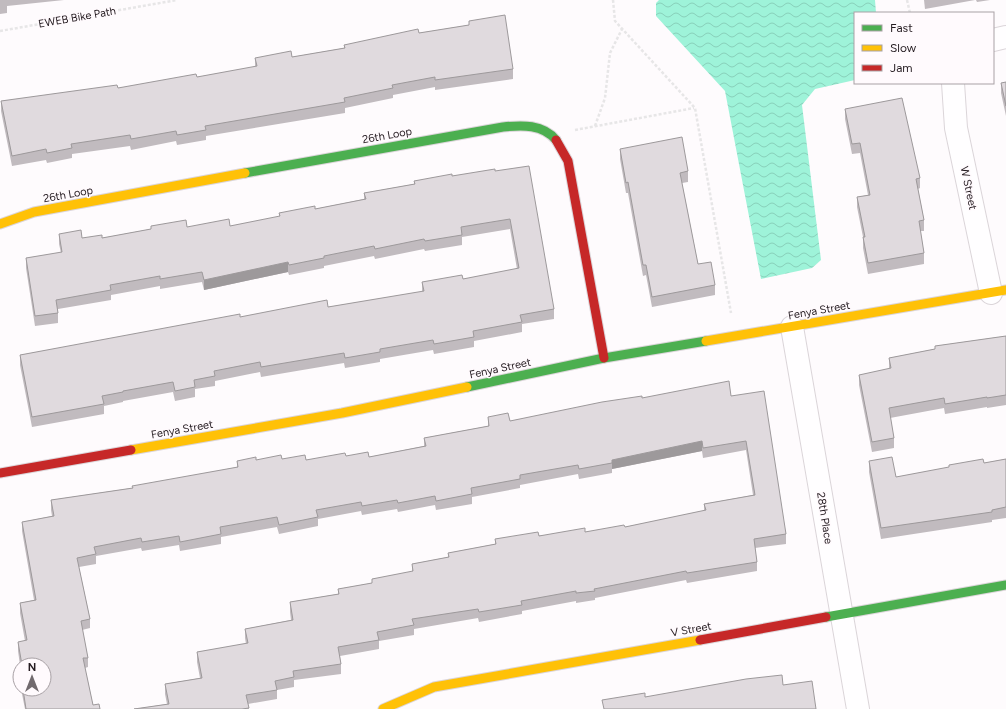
<svg xmlns="http://www.w3.org/2000/svg" width="1006" height="709" viewBox="0 0 1006 709" font-family="Figtree,sans-serif">
<style>
.water{fill:url(#water-waves)}
.lines{fill:none;stroke-linecap:round;stroke-linejoin:round}
.street-casing{stroke:#dbd5d9;stroke-width:24}
.fast-casing{stroke:#dbd5d9;stroke-width:11}
.slow-casing{stroke:#dbd5d9;stroke-width:11}
.jam-casing{stroke:#dbd5d9;stroke-width:11}
.path{stroke:#e7e6e7;stroke-width:2.5;stroke-dasharray:3 2;stroke-linecap:butt}
.street{stroke:#fffeff;stroke-width:22}
.fast{stroke:#4caf50;stroke-width:9}
.slow{stroke:#ffc107;stroke-width:9}
.jam{stroke:#c62828;stroke-width:9}
.wall{fill:#c1bbbf}
.shaded-wall{fill:#9d999b}
.building{fill:#e0dade;stroke:#9d999b}
.labels{text-anchor:middle;stroke-width:3;stroke-linejoin:round;paint-order:stroke}
.street-label{font-size:11px;fill:#251c21;stroke:#fffafd}
</style>
<defs>
<pattern id="water-waves" width="16" height="10" patternUnits="userSpaceOnUse"><rect width="16" height="10" fill="#9ef3d9"/><path d="M0 5q4-4 8 0t8 0" fill="none" stroke="#88d0ba"/></pattern>
</defs>
<rect width="100%" height="100%" fill="#fefbfd"/>
<path class="water" d="M 659,0 L 875,0 L 876,13 L 855,13 L 855,80 L 815,89 L 802,105 L 821,260 L 812,268 L 761,279 L 725,91 L 656,16 L 656,3 Z"/>
<g class="lines">
<defs>
<g id="street">
<path d="M 993,40 L 1006,37"/>
<path d="M 953,83 L 956,128 L 991,293"/>
<path d="M 792,327 L 858,709"/>
</g>
<g id="fast">
<path d="M 245,173 L 503,127 C 522,125 543,124 556,140"/>
<path d="M 467,387 L 604,358 L 706,341"/>
<path d="M 826,617 L 1006,585"/>
</g>
<g id="slow">
<path d="M 0,224 L 34,212 L 245,173"/>
<path d="M 706,341 L 1006,290"/>
<path d="M 131,450 L 342,413 L 467,387"/>
<path d="M 383,709 L 434,687 L 700,640"/>
</g>
<g id="jam">
<path d="M 556,140 L 568,161 L 604,358"/>
<path d="M 0,473 L 131,450"/>
<path d="M 700,640 L 826,617"/>
</g>
</defs>
<use href="#street" class="street-casing"/>
<use href="#fast" class="fast-casing"/>
<use href="#slow" class="slow-casing"/>
<use href="#jam" class="jam-casing"/>
<g class="path">
<path d="M 613,0 L 615,21 L 695,108 L 731,313"/>
<path d="M 907,0 L 910,13"/>
<path d="M 0,31 L 177,0"/>
<path d="M 595,126 L 605,98 L 610,53 L 622,29"/>
<path d="M 575,130 L 694,108"/>
</g>
<use href="#street" class="street"/>
<use href="#fast" class="fast"/>
<use href="#slow" class="slow"/>
<use href="#jam" class="jam"/>
</g>
<g class="wall">
<path d="M 0,0 L 64,0 L 7,6 L 7,13 L 0,14 Z"/>
<path d="M 924,0 L 975,0 L 925,9 Z"/>
<path d="M 976,0 L 990,0 L 977,2 Z"/>
<path d="M 469,21 L 513,69 L 513,79 L 435,90 L 435,87 L 393,95 L 393,98 L 345,108 L 345,113 L 206,136 L 206,140 L 177,145 L 176,141 L 131,150 L 130,146 L 72,154 L 72,158 L 47,163 L 46,160 L 12,166 L 1,111 L 1,101 L 118,88 L 197,77 L 255,67 L 255,58 L 292,57 L 344,48 L 344,45 L 469,25 Z"/>
<path d="M 1006,82 L 1006,116 L 1001,93 L 1001,83 Z"/>
<path d="M 845,109 L 920,178 L 920,188 L 918,189 L 924,220 L 924,231 L 920,231 L 924,253 L 924,264 L 868,274 L 863,248 L 863,237 L 857,207 L 857,197 L 868,195 L 860,153 L 852,154 L 845,119 Z"/>
<path d="M 620,149 L 688,171 L 688,182 L 682,183 L 698,264 L 715,285 L 715,295 L 652,307 L 646,275 L 643,276 L 628,193 L 626,193 L 620,159 Z"/>
<path d="M 495,171 L 554,309 L 554,319 L 522,324 L 522,332 L 474,341 L 474,347 L 434,354 L 433,350 L 380,359 L 380,362 L 345,368 L 344,363 L 261,377 L 260,372 L 215,381 L 215,386 L 195,389 L 195,397 L 175,401 L 173,392 L 123,401 L 123,402 L 104,406 L 104,414 L 32,427 L 20,365 L 20,355 L 240,317 L 328,307 L 422,292 L 422,282 L 463,279 L 517,269 L 510,229 L 462,237 L 462,245 L 425,251 L 424,249 L 375,259 L 374,256 L 324,266 L 324,268 L 289,275 L 288,272 L 204,290 L 202,282 L 160,289 L 160,286 L 111,295 L 111,300 L 58,309 L 58,323 L 35,326 L 26,268 L 26,258 L 61,253 L 59,244 L 59,234 L 82,238 L 102,238 L 151,229 L 151,226 L 187,227 L 230,226 L 279,217 L 279,213 L 315,209 L 364,199 L 364,193 L 414,184 L 414,181 L 452,176 Z"/>
<path d="M 1006,336 L 1006,405 L 987,408 L 987,407 L 945,414 L 944,408 L 890,418 L 894,438 L 894,448 L 872,452 L 859,385 L 859,375 L 889,369 L 889,358 L 935,349 L 935,346 Z"/>
<path d="M 731,396 L 786,534 L 786,544 L 755,548 L 757,562 L 757,571 L 687,583 L 686,580 L 595,598 L 595,600 L 576,603 L 576,601 L 522,611 L 522,614 L 479,622 L 478,618 L 414,629 L 414,635 L 379,641 L 379,649 L 340,656 L 341,664 L 341,674 L 294,680 L 294,687 L 277,690 L 277,699 L 248,704 L 249,709 L 134,709 L 167,704 L 165,694 L 165,684 L 200,678 L 197,662 L 197,652 L 246,644 L 245,638 L 245,629 L 291,620 L 290,612 L 290,602 L 338,594 L 338,589 L 372,583 L 372,579 L 412,572 L 412,564 L 448,557 L 448,553 L 495,544 L 495,539 L 585,532 L 625,527 L 704,511 L 704,504 L 753,495 L 746,450 L 703,458 L 702,451 L 612,469 L 612,473 L 579,479 L 578,474 L 520,485 L 520,488 L 472,497 L 472,504 L 436,510 L 435,505 L 398,512 L 397,509 L 362,515 L 361,511 L 318,519 L 318,526 L 279,534 L 277,527 L 221,537 L 221,544 L 180,551 L 179,545 L 142,551 L 141,548 L 96,556 L 96,564 L 79,567 L 90,619 L 90,628 L 82,630 L 88,658 L 88,667 L 85,668 L 93,705 L 100,709 L 25,709 L 21,689 L 44,689 L 44,665 L 20,665 L 18,651 L 18,642 L 25,641 L 20,613 L 20,603 L 34,600 L 22,531 L 22,522 L 52,516 L 51,510 L 51,500 L 132,488 L 237,467 L 237,461 L 256,460 L 306,460 L 346,456 L 369,457 L 424,446 L 424,438 L 488,426 L 488,417 L 510,421 L 642,398 Z"/>
<path d="M 1006,459 L 1006,518 L 992,520 L 992,522 L 881,539 L 869,472 L 869,461 L 896,477 L 949,468 L 949,465 L 984,463 Z"/>
</g>
<g class="shaded-wall">
<path d="M 288,262 L 288,272 L 204,290 L 204,280 Z"/>
<path d="M 702,441 L 702,451 L 612,469 L 612,460 Z"/>
</g>
<g class="building">
<path d="M 505,15 L 513,69 L 435,80 L 435,77 L 392,85 L 393,88 L 344,98 L 345,102 L 205,126 L 206,130 L 177,135 L 176,131 L 131,139 L 130,135 L 71,144 L 72,148 L 47,153 L 46,149 L 12,156 L 1,101 L 117,85 L 118,88 L 196,74 L 197,77 L 257,66 L 255,58 L 291,51 L 292,57 L 345,48 L 344,45 L 418,29 L 419,33 L 469,25 L 469,21 Z"/>
<path d="M 1006,82 L 1006,106 L 1001,83 Z"/>
<path d="M 902,98 L 920,178 L 916,179 L 924,220 L 919,221 L 924,253 L 868,263 L 863,237 L 865,237 L 857,197 L 870,195 L 860,143 L 852,144 L 845,109 Z"/>
<path d="M 682,137 L 688,171 L 680,173 L 698,264 L 711,262 L 715,285 L 652,297 L 646,265 L 643,265 L 628,182 L 626,183 L 620,149 Z"/>
<path d="M 529,166 L 554,309 L 520,315 L 522,322 L 473,331 L 474,337 L 434,344 L 433,340 L 380,349 L 380,352 L 345,358 L 344,353 L 261,367 L 260,362 L 214,371 L 215,376 L 194,380 L 195,387 L 175,391 L 173,382 L 123,391 L 123,392 L 102,396 L 104,404 L 32,417 L 20,355 L 240,314 L 240,317 L 327,300 L 328,307 L 424,291 L 422,282 L 462,275 L 463,279 L 519,268 L 510,219 L 461,227 L 462,235 L 425,241 L 424,239 L 375,249 L 374,246 L 324,256 L 324,258 L 289,265 L 288,262 L 204,280 L 202,272 L 160,279 L 160,276 L 110,285 L 111,290 L 56,300 L 58,313 L 35,316 L 26,258 L 62,252 L 59,234 L 81,230 L 82,238 L 102,235 L 102,238 L 151,229 L 151,226 L 186,220 L 187,227 L 229,219 L 230,226 L 280,216 L 279,213 L 315,206 L 315,209 L 366,199 L 364,193 L 415,184 L 414,181 L 452,174 L 452,176 L 495,169 L 495,171 Z"/>
<path d="M 1006,336 L 1006,395 L 987,398 L 987,397 L 945,404 L 944,398 L 889,408 L 894,438 L 872,442 L 859,375 L 891,368 L 889,358 L 935,349 L 935,346 Z"/>
<path d="M 729,381 L 731,396 L 764,391 L 786,534 L 754,539 L 757,562 L 687,573 L 686,571 L 594,589 L 595,591 L 576,593 L 576,591 L 521,601 L 522,605 L 479,612 L 478,609 L 412,619 L 414,625 L 377,632 L 379,640 L 338,647 L 341,664 L 293,671 L 294,677 L 275,681 L 277,690 L 246,695 L 249,708 L 242,709 L 134,709 L 169,704 L 165,684 L 202,678 L 197,652 L 248,643 L 245,629 L 293,620 L 290,602 L 339,594 L 338,589 L 372,583 L 372,579 L 413,571 L 412,564 L 449,557 L 448,553 L 496,544 L 495,539 L 538,532 L 539,536 L 585,528 L 585,532 L 624,525 L 625,527 L 706,510 L 704,504 L 755,495 L 746,441 L 703,448 L 702,441 L 612,460 L 612,463 L 579,469 L 578,465 L 520,475 L 520,479 L 471,488 L 472,494 L 436,501 L 435,496 L 398,503 L 397,500 L 362,506 L 361,502 L 316,510 L 318,517 L 279,525 L 277,517 L 220,527 L 221,534 L 180,542 L 179,536 L 142,542 L 141,538 L 94,547 L 96,554 L 77,558 L 90,619 L 81,621 L 88,658 L 83,658 L 93,705 L 99,704 L 100,709 L 26,709 L 23,689 L 44,689 L 44,665 L 22,665 L 18,642 L 27,640 L 20,603 L 36,600 L 22,522 L 54,516 L 51,500 L 133,488 L 132,486 L 238,467 L 237,461 L 256,457 L 256,460 L 281,455 L 282,459 L 305,455 L 306,460 L 345,453 L 346,456 L 368,452 L 369,457 L 426,446 L 424,438 L 489,426 L 488,417 L 508,413 L 510,421 L 602,402 L 642,396 L 642,398 Z"/>
<path d="M 892,457 L 896,477 L 949,467 L 949,465 L 983,459 L 984,463 L 1006,459 L 1006,507 L 992,510 L 992,512 L 881,528 L 869,461 Z"/>
<path d="M 782,675 L 783,685 L 812,681 L 816,709 L 604,709 L 602,700 L 645,693 L 645,697 L 746,679 Z"/>
</g>
<g class="labels">
<g class="street-label">
<text transform="translate(77 17) rotate(-10)" y="4">EWEB Bike Path</text>
<text transform="translate(387 135) rotate(-10)" y="4">26th Loop</text>
<text transform="translate(969 188) rotate(78)" y="4">W Street</text>
<text transform="translate(68 194) rotate(-10)" y="4">26th Loop</text>
<text transform="translate(819 310) rotate(-10)" y="4">Fenya Street</text>
<text transform="translate(500 368) rotate(-12)" y="4">Fenya Street</text>
<text transform="translate(182 429) rotate(-10)" y="4">Fenya Street</text>
<text transform="translate(825 518) rotate(81)" y="4">28th Place</text>
<text transform="translate(691 629) rotate(-10)" y="4">V Street</text>
</g>
</g>
<rect x="854" y="12" width="140" height="72" fill="#fffafd" stroke="#a8a1a5"/>
<rect x="862" y="25" width="20" height="6" fill="#4caf50" stroke="#a8a1a5"/>
<text x="890" y="32" font-size="12" fill="#251c21">Fast</text>
<rect x="862" y="45" width="20" height="6" fill="#ffc107" stroke="#a8a1a5"/>
<text x="890" y="52" font-size="12" fill="#251c21">Slow</text>
<rect x="862" y="65" width="20" height="6" fill="#c62828" stroke="#a8a1a5"/>
<text x="890" y="72" font-size="12" fill="#251c21">Jam</text>
<g transform="translate(32 677)"><circle r="19" fill="#fffafd" stroke="#a8a1a5"/>
<path d="M0-3L7 15L0 10L-7 15Z" fill="#716a6e"/>
<text y="-6" font-size="11" font-weight="bold" text-anchor="middle" fill="#251c21">N</text>
</g>
</svg>
